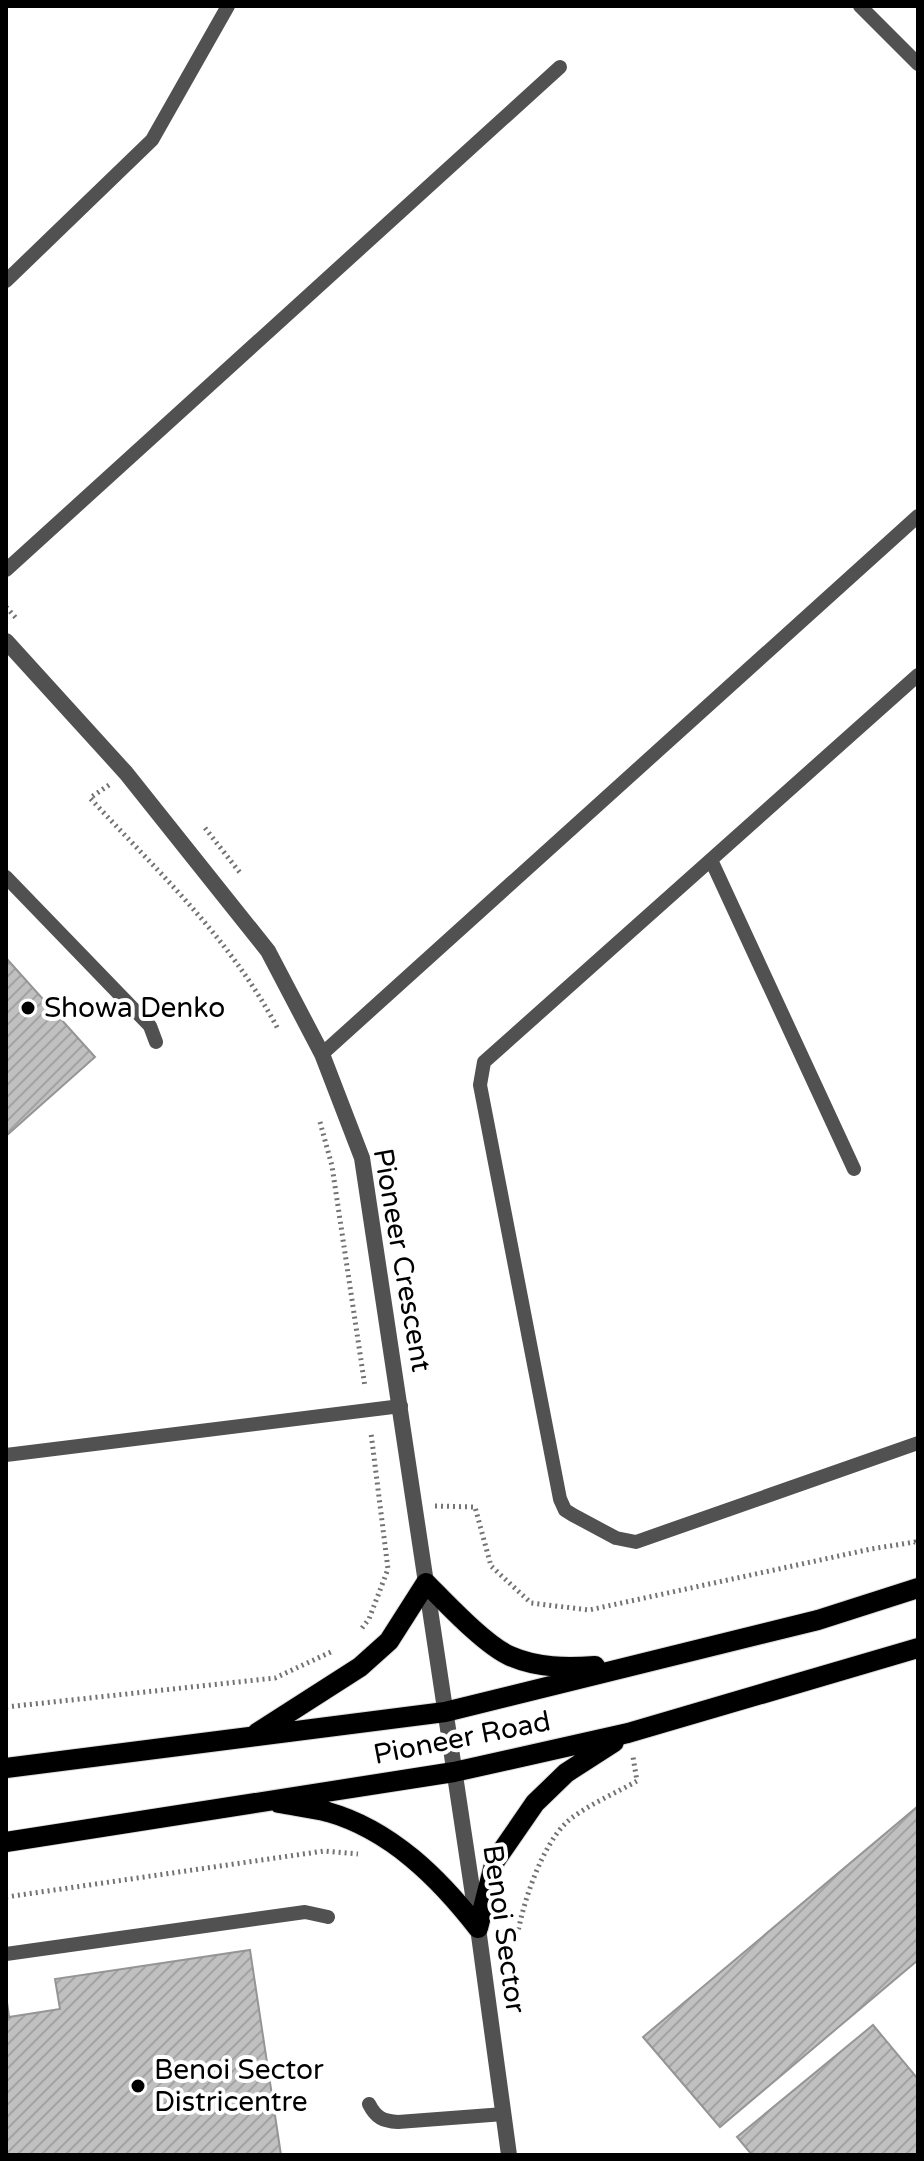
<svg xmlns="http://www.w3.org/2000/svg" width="924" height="2161" viewBox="0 0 924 2161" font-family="'Varela Round',sans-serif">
  <defs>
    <pattern id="building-hatch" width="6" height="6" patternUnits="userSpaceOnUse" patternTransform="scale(2)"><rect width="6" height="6" fill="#c0c0c0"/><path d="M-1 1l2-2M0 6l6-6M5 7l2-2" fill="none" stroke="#a3a3a3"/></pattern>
  </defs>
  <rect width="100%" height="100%" fill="#fff"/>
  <!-- building -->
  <path fill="url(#building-hatch)" stroke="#959595" stroke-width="2" d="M6,958L95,1057L6,1136Z
    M917,1807L918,1960L720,2127L643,2037Z
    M250,1950L281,2155H6V1995L9,2017L60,2009L55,1979Z
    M873,2025L918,2079V2155H752L737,2137Z"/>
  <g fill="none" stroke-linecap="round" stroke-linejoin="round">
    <!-- primary casing -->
    <g stroke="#dbdbdb" stroke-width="22">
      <path id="primary" d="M257,1733L360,1667L389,1641L426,1583C446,1603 485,1645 510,1656C537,1668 567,1668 595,1666
        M6,1768L445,1712L818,1620L918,1588
        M279,1803C295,1806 312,1808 328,1812C391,1830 439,1878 478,1928
        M6,1842L454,1772L628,1733L918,1648
        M478,1928L495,1861L535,1803L566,1773L614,1742"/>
    </g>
    <!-- path -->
    <path stroke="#737373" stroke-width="5" stroke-dasharray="2 4" stroke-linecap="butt" d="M6,607L16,618
      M109,785L90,798C159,873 230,938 278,1029
      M205,828L241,874
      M320,1122L332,1166L365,1387
      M435,1506L475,1507L491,1566L531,1603L589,1610L871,1549L915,1542L918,1546
      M362,1628L369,1619L388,1569L371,1433
      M6,1707L275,1678L333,1651
      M6,1897L324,1851L358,1854
      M503,1930L518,1932C524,1900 542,1846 566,1823C581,1808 618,1792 637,1781L633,1757"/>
    <!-- service -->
    <path stroke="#515151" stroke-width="14" d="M860,6L918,64
      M6,281L152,140L228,6
      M6,570L560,67
      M918,675L484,1062L480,1085L560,1499L565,1510L573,1515L616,1538L636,1542L918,1443
      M711,860L854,1169
      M6,877L150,1026L156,1042
      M322,1054L918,516
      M6,1455L401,1406
      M6,1954L305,1912L328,1917
      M369,2104C376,2118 383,2121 398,2122L504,2114"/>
    <!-- minor -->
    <path stroke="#515151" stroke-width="16" d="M6,641L126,773L268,951L322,1054L362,1158L478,1928L509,2155"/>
    <!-- primary -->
    <use href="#primary" stroke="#000" stroke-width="20"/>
  </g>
  <!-- markers -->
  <g fill="#000" stroke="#fff" stroke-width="3">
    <circle cx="28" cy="1008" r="8"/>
    <circle cx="138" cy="2086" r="8"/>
  </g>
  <g text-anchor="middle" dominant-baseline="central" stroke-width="8" stroke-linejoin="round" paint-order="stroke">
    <!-- poi labels -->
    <g font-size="28" fill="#000" stroke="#fff" text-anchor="start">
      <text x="44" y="1008">Showa Denko</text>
      <text x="154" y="2070">Benoi Sector<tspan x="154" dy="32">Districentre</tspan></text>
    </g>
    <!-- street labels -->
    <g font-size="28" fill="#000" stroke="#fff">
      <text transform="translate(402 1260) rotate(80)">Pioneer Crescent</text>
      <text transform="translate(462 1738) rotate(-11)">Pioneer Road</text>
      <text transform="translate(504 1929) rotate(82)">Benoi Sector</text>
    </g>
  </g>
  <!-- border -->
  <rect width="924" height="2161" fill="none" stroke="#000000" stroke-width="16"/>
</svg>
